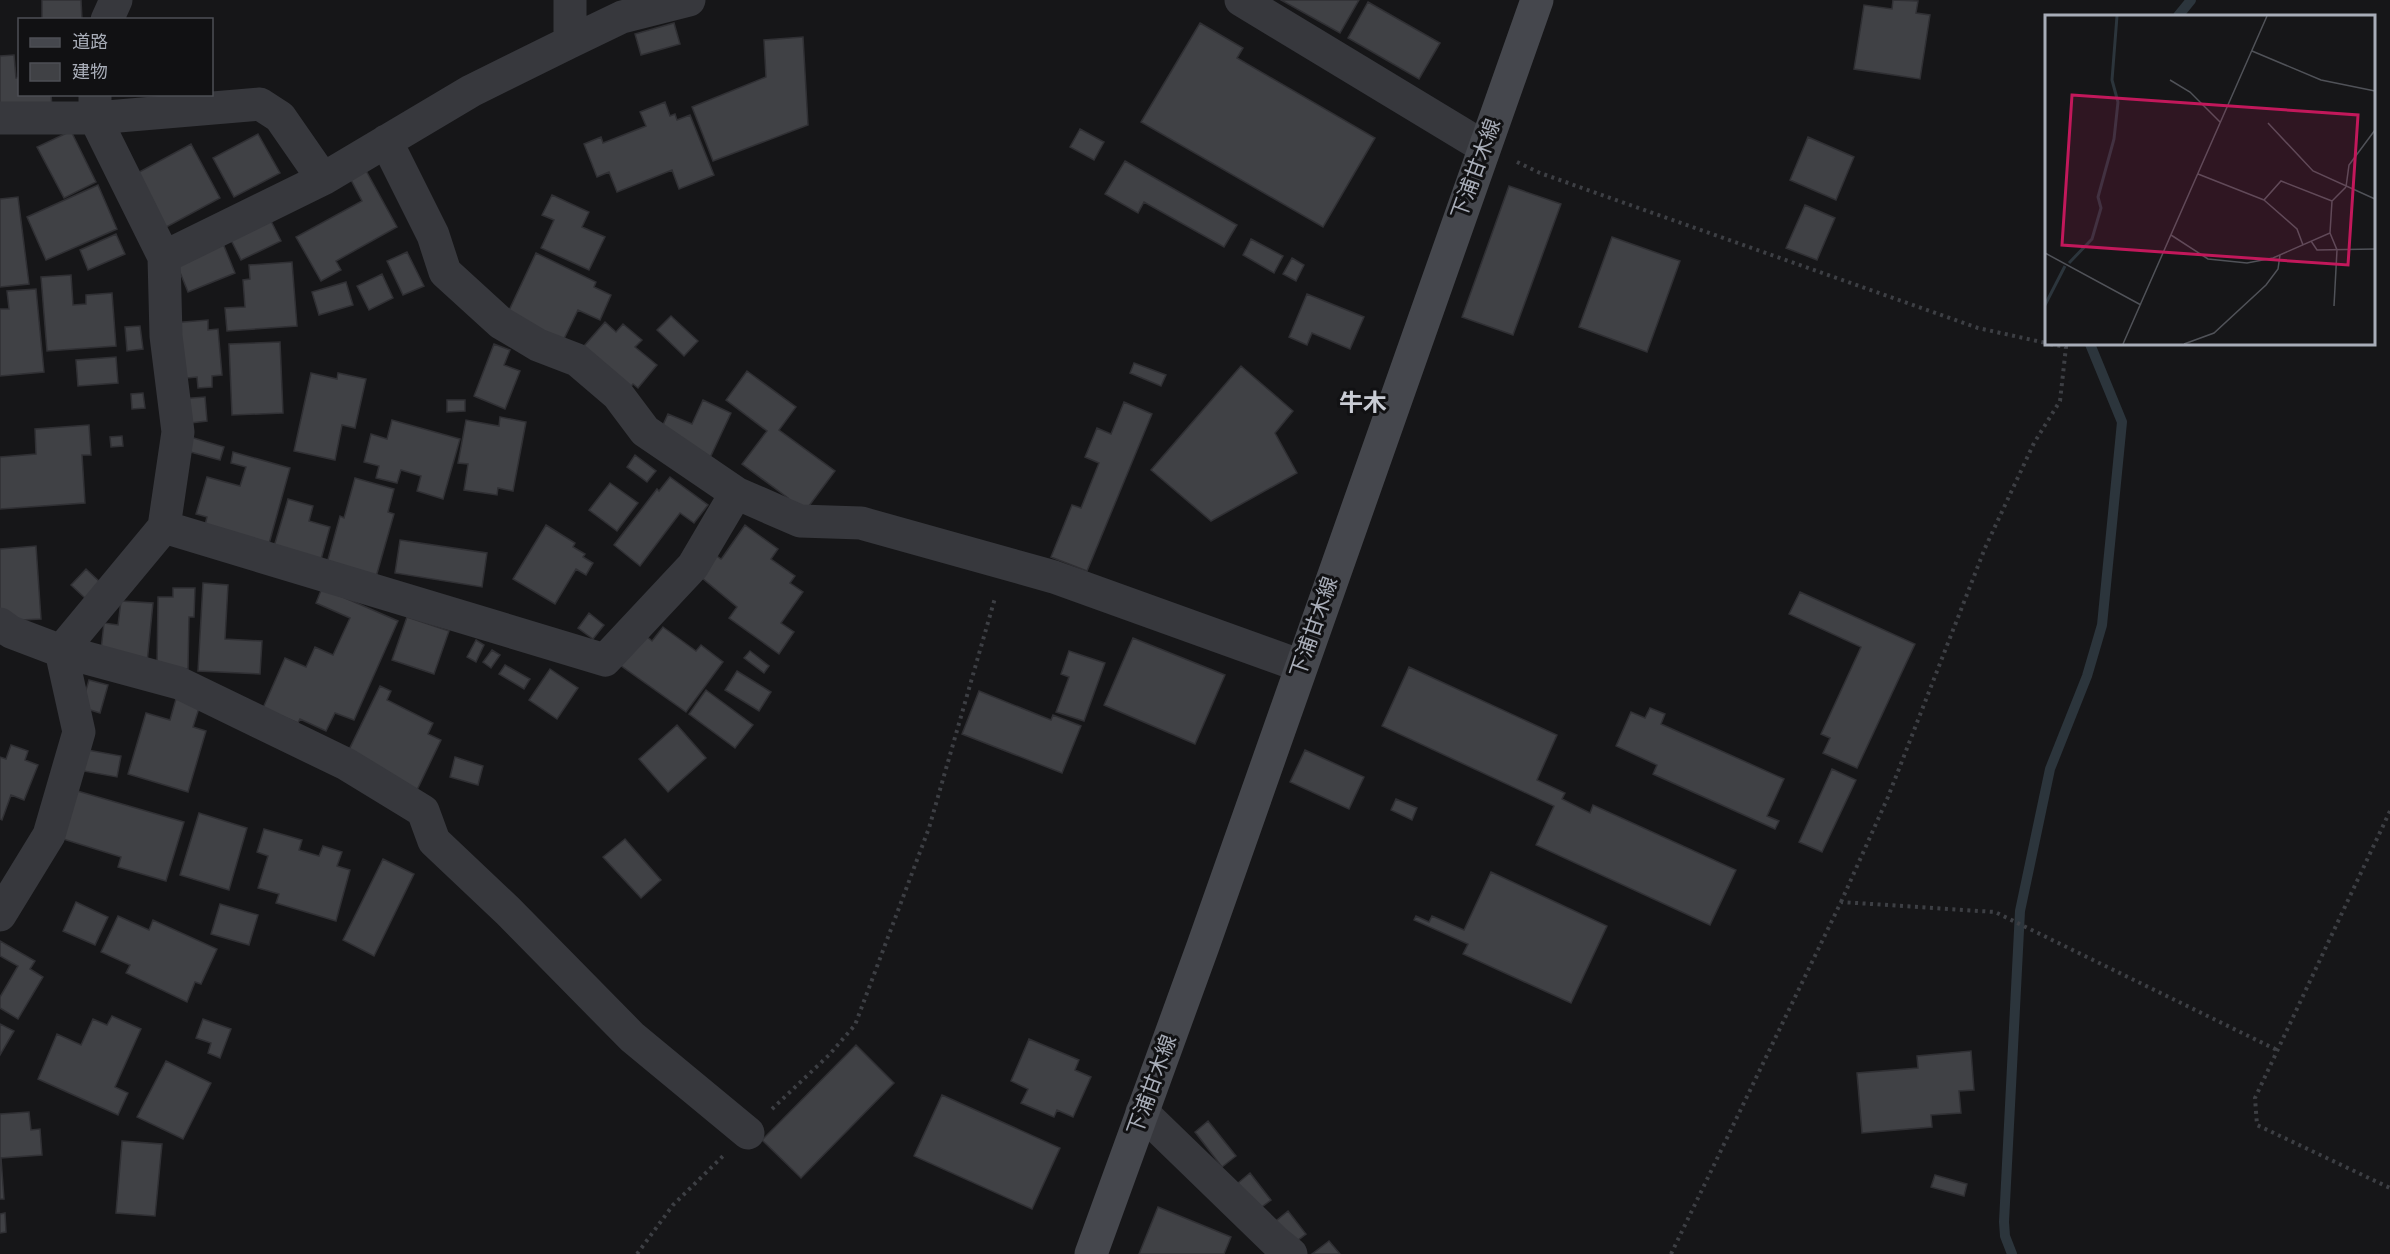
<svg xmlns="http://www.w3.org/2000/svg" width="2390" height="1254" viewBox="0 0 2390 1254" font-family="Jost,'Noto Sans JP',sans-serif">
  <rect width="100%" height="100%" fill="#161618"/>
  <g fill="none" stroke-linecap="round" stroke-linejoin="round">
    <!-- stream -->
    <path stroke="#2c353c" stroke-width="10" d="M2178,16L2191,0
      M2012,1254L2005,1236L2004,1222L2020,911L2050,769L2087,676L2102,625L2122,422L2090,344"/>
  </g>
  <!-- building -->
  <path fill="#404145" stroke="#303034" stroke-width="1.5" d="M42,0H81L82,20H42Z
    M1281,0H1359L1340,33Z
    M1893,0L1918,1L1916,13L1930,15L1920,79L1854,69L1864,5L1892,9Z
    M1368,2L1440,43L1419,79L1348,38Z
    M674,23L680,44L641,55L635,34Z
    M1200,23L1243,48L1237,58L1375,138L1323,227L1141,122Z
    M803,37L808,125L713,161L692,107L766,77L764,40Z
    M14,55L16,78H20V94H51L52,107L0,104V56Z
    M665,102L670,116L675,114L677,120L690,115L714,175L679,189L672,170L617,192L609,172L597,177L584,144L601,137L603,143L646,126L640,112Z
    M1080,129L1104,142L1094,160L1070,147Z
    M71,131L96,182L64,198L37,147Z
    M258,134L280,173L234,197L213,158Z
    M1808,137L1854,157L1836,200L1790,180Z
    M191,144L220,198L159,231L130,177Z
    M1125,161L1237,225L1224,247L1144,202L1138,213L1105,194Z
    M364,167L397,227L336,261L341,270L321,281L296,237L362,201L349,176Z
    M98,185L117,229L46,260L27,217Z
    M1509,186L1561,204L1513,335L1462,317Z
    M552,195L589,212L582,227L605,237L589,270L541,248L554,220L542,215Z
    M18,197L29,284L0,287V199Z
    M1805,205L1835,218L1817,260L1786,248Z
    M267,213L281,241L241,260L227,232Z
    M116,234L125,254L88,270L80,250Z
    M1612,237L1680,261L1647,352L1579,327Z
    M1251,239L1283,256L1274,273L1243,255Z
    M222,241L235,273L188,292L175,260Z
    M407,252L424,286L403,295L387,261Z
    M536,253L596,282L594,287L611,295L600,320L578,310L559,349L503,323Z
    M1292,258L1304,265L1296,281L1283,274Z
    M292,262L297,326L227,331L225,308L245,307L243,280L250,279L249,265Z
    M382,274L393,298L369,310L357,286Z
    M71,275L73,305L86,304V295L112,293L116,346L47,351L41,277Z
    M346,282L353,305L319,315L312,292Z
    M36,289L44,372L0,376V309H9L7,291Z
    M1307,294L1364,317L1350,349L1312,333L1307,345L1289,337Z
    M671,316L698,341L684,356L657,330Z
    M208,320V330L218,329L222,375L212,376V387L198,388L197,377L176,379L171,323Z
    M605,322L616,332L623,324L642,340L635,347L657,365L638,388L633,384L625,393L577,354Z
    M140,326L143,349L127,351L125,327Z
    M280,342L283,413L232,415L229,344Z
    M494,344L510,350L504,365L520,371L505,409L474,396Z
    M116,357L118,383L78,386L76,360Z
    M1134,363L1166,375L1161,386L1130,373Z
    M1241,366L1293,411L1275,433L1297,473L1211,521L1151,470Z
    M747,371L796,407L779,430L835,471L800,518L788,498L742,464L767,431L726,400Z
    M311,373L337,379L338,373L366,379L355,428L342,425L335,460L294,451Z
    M143,393L145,408L132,409L131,394Z
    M205,397L207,421L182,424L179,399Z
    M447,400H465V411L447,412Z
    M703,400L731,413L708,462L657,438L668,414L692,424Z
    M1124,402L1152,414L1087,571L1051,557L1072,505L1081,508L1099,463L1085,457L1097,428L1111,434Z
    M500,417L526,422L513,491L498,488L497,495L464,490L468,464L458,463L466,420L499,426Z
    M392,420L460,439L443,499L417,491L421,476L401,470L397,483L376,478L379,466L364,462L371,434L387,439Z
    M89,425L91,455H82L85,503L0,509V457L36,454L35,429Z
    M122,436L123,446L111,447L110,437Z
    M187,436L224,447L220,460L183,450Z
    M233,452L290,468L267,551L203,533L207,517L196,514L207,477L240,486L246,467L231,463Z
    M635,455L656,471L647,482L627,467Z
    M670,477L708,505L694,523L680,513L640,566L614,545L657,489L659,491Z
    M355,478L394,489L388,512L394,514L376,577L327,563L340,516L344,518Z
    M610,483L638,503L617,531L589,510Z
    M288,499L313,506L309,521L330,527L320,563L273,550Z
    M546,525L575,543L573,547L585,554L583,557L593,563L586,575L576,569L555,604L513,579Z
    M745,525L778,549L771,559L795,576L790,583L803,592L781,623L794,632L779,654L729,618L737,607L696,573L711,552L721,559L722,558Z
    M400,540L487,553L482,587L395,573Z
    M36,546L41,619L0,621V549Z
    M86,569L101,583L86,599L71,585Z
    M203,583L228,585L225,639L262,641L260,674L198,671Z
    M173,588H195L194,617H189L188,669L157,668L158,597H173Z
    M322,588L398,621L354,720L335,713L326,731L300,719L298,723L263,708L285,658L306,667L315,647L333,655L350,618L316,603Z
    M1800,592L1915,644L1857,768L1823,753L1830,738L1821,734L1861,647L1789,614Z
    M121,601L153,603L147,663L100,659L104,623L118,625Z
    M589,613L604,625L593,639L578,628Z
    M407,617L449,631L434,674L392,660Z
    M663,627L696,651L701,645L723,662L686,712L620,665L643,633L652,641Z
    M1133,638L1225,675L1195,744L1104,705Z
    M476,640L484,645L476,662L467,657Z
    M492,650L500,655L491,668L483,662Z
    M750,651L769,666L764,673L744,658Z
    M1069,651L1105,663L1084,721L1056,712L1069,677L1061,674Z
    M505,665L530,679L524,689L499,674Z
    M1409,667L1557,735L1537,780L1565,793L1562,799L1590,813L1593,805L1736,870L1710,925L1536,845L1554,806L1382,726Z
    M550,669L578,688L557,719L529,700Z
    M737,671L771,692L759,711L725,690Z
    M89,680L108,685L100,713L81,707Z
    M380,686L391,691L387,700L433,723L428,734L441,740L416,792L344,760Z
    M706,690L753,725L735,748L689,714Z
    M979,691L1051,720L1053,715L1081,726L1062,773L962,734Z
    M176,699L200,705L193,727L206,731L188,792L128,774L146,713L170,720Z
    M1650,708L1665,714L1661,724L1784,779L1767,816L1779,821L1775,829L1653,774L1657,765L1616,746L1631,712L1645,718Z
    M677,725L706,758L668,792L639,759Z
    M11,745L28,751L25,760L38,765L24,800L11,795L2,820L0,819V757L6,759Z
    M82,749L121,756L117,777L78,770Z
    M1305,750L1364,777L1349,809L1290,782Z
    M455,757L483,766L478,785L450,777Z
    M1832,769L1856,780L1822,852L1799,842Z
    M74,790L184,822L166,881L118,867L121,857L60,838Z
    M1396,799L1417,808L1412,820L1391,810Z
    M199,813L247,828L229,890L180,875Z
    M264,829L302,840L299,850L319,856L323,846L342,852L337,866L350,870L336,921L276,903L279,894L258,888L268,856L257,852Z
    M625,839L661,880L641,898L603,857Z
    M383,859L414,874L374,956L343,940Z
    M1491,872L1607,926L1571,1003L1463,954L1468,944L1414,920L1416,916L1429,922L1432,916L1464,930Z
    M76,902L108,917L95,945L63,931Z
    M220,904L258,915L249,945L211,934Z
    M118,916L149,930L153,920L217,949L201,984L195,982L187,1002L126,973L130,965L101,952Z
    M0,941L35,961L30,969L43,977L18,1019L0,1008V997L18,966L0,956Z
    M112,1016L141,1029L115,1087L128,1093L118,1115L38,1079L57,1034L81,1045L93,1019L107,1025Z
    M203,1019L231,1029L220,1058L208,1053L211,1043L196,1038Z
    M0,1024L14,1031L0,1055Z
    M1029,1039L1079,1060L1075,1070L1091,1077L1073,1117L1057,1110L1054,1117L1021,1103L1028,1089L1011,1081Z
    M856,1045L894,1083L801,1178L762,1140Z
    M1971,1051L1974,1090L1959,1091L1961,1113L1931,1115L1932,1127L1862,1133L1857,1073L1918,1068L1917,1056Z
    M166,1061L211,1083L183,1139L137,1117Z
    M942,1095L1060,1148L1032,1209L914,1156Z
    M29,1112L31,1130L40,1129L42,1155L1,1158L4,1199H0V1114Z
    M1208,1121L1236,1156L1222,1167L1195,1132Z
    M122,1141L162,1144L155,1216L116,1213Z
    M1250,1173L1271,1200L1259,1209L1238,1183Z
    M1935,1175L1967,1184L1964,1196L1931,1187Z
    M1158,1207L1231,1237L1224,1254H1139Z
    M1288,1211L1306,1234L1289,1247L1271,1225Z
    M5,1213L6,1232L0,1233V1214Z
    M1329,1241L1340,1254H1312Z"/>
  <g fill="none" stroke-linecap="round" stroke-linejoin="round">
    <!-- path -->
    <path stroke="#3d3f44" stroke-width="4" stroke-dasharray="3 4.5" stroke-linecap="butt" d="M1517,162L1540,173L1978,328L2046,343
      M2390,811L2255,1098L2257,1125L2390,1188
      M1841,902L1888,797L1985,548L2034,443L2060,401L2066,347L2048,344
      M772,1109L829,1055L855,1025L929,828L995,598
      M637,1254L673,1205L723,1156
      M1671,1254L1841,902L1995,912L2277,1050"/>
    <!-- street -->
    <path stroke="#37383d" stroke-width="33" d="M570,0V42
      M1241,0L1484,147
      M107,20L116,0
      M95,94V118L164,257
      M0,118H95L260,104L280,117L323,179
      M736,493L800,521L861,523L1054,577L1301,666
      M164,527L605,660L693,566L736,493L645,431L618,395L577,360L538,345L501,323L445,272L433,235L386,141
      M0,624L11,632L61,651L179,683L346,764L423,811L434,841L508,911L632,1037L748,1133
      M61,651L164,527L178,432L166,336L164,257L323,179L471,91L570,42L622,17L689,0
      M0,915L49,835L79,732L61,651
      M1142,1112L1275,1241L1291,1254"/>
    <!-- secondary -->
    <path stroke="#45474d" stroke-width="33" d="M1091,1254L1203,946L1537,0"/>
  </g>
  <g text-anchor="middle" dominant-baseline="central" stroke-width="6" stroke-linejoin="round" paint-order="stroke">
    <!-- street labels -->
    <g font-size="21" fill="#a8adb8" stroke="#111113">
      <text transform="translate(1476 169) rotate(-70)">下浦甘木線</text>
      <text transform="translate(1314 627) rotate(-71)">下浦甘木線</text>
      <text transform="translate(1152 1085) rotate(-70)">下浦甘木線</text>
    </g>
    <!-- quarter labels -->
    <g font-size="24" font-weight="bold" fill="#c9ccd4" stroke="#111113">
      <text x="1363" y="402">牛木</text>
    </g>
  </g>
  <!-- overview -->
  <g transform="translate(2045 15)">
    <rect width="330" height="330" fill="#161618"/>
    <path fill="none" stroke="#2c353c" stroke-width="3" d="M24,248L47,224L56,193L53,182L69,124L73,87L67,65L72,1M0,290L20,251"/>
    <path fill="none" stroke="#505258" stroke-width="1.5" d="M207,36L276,65L330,76M125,65L145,77L175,107M223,108L268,156L330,184M153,159L219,185M301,172L304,150L330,115M285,218L292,235L289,291M126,220L163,244L202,248L228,243L285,218L287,186L301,172M266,226L272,235L330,234M258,230L252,214L219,185L236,166L287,186M0,238L96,290M78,329L222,1M139,329L169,318L221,270L233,254L235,240"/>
    <path fill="#c2185b" fill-opacity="0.15" stroke="#c2185b" stroke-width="3" d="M27,80L313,100L303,250L17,230Z"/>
    <rect width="330" height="330" fill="none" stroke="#a8adb8" stroke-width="3"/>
  </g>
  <!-- legend -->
  <rect x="18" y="18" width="195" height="78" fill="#111113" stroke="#4d4f55" stroke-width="1.5"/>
  <rect x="30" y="38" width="30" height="9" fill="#45474d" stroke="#4d4f55" stroke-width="1.5"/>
  <text x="72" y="48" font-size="18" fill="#a8adb8">道路</text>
  <rect x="30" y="63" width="30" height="18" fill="#404145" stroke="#4d4f55" stroke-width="1.5"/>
  <text x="72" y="78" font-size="18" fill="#a8adb8">建物</text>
</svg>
